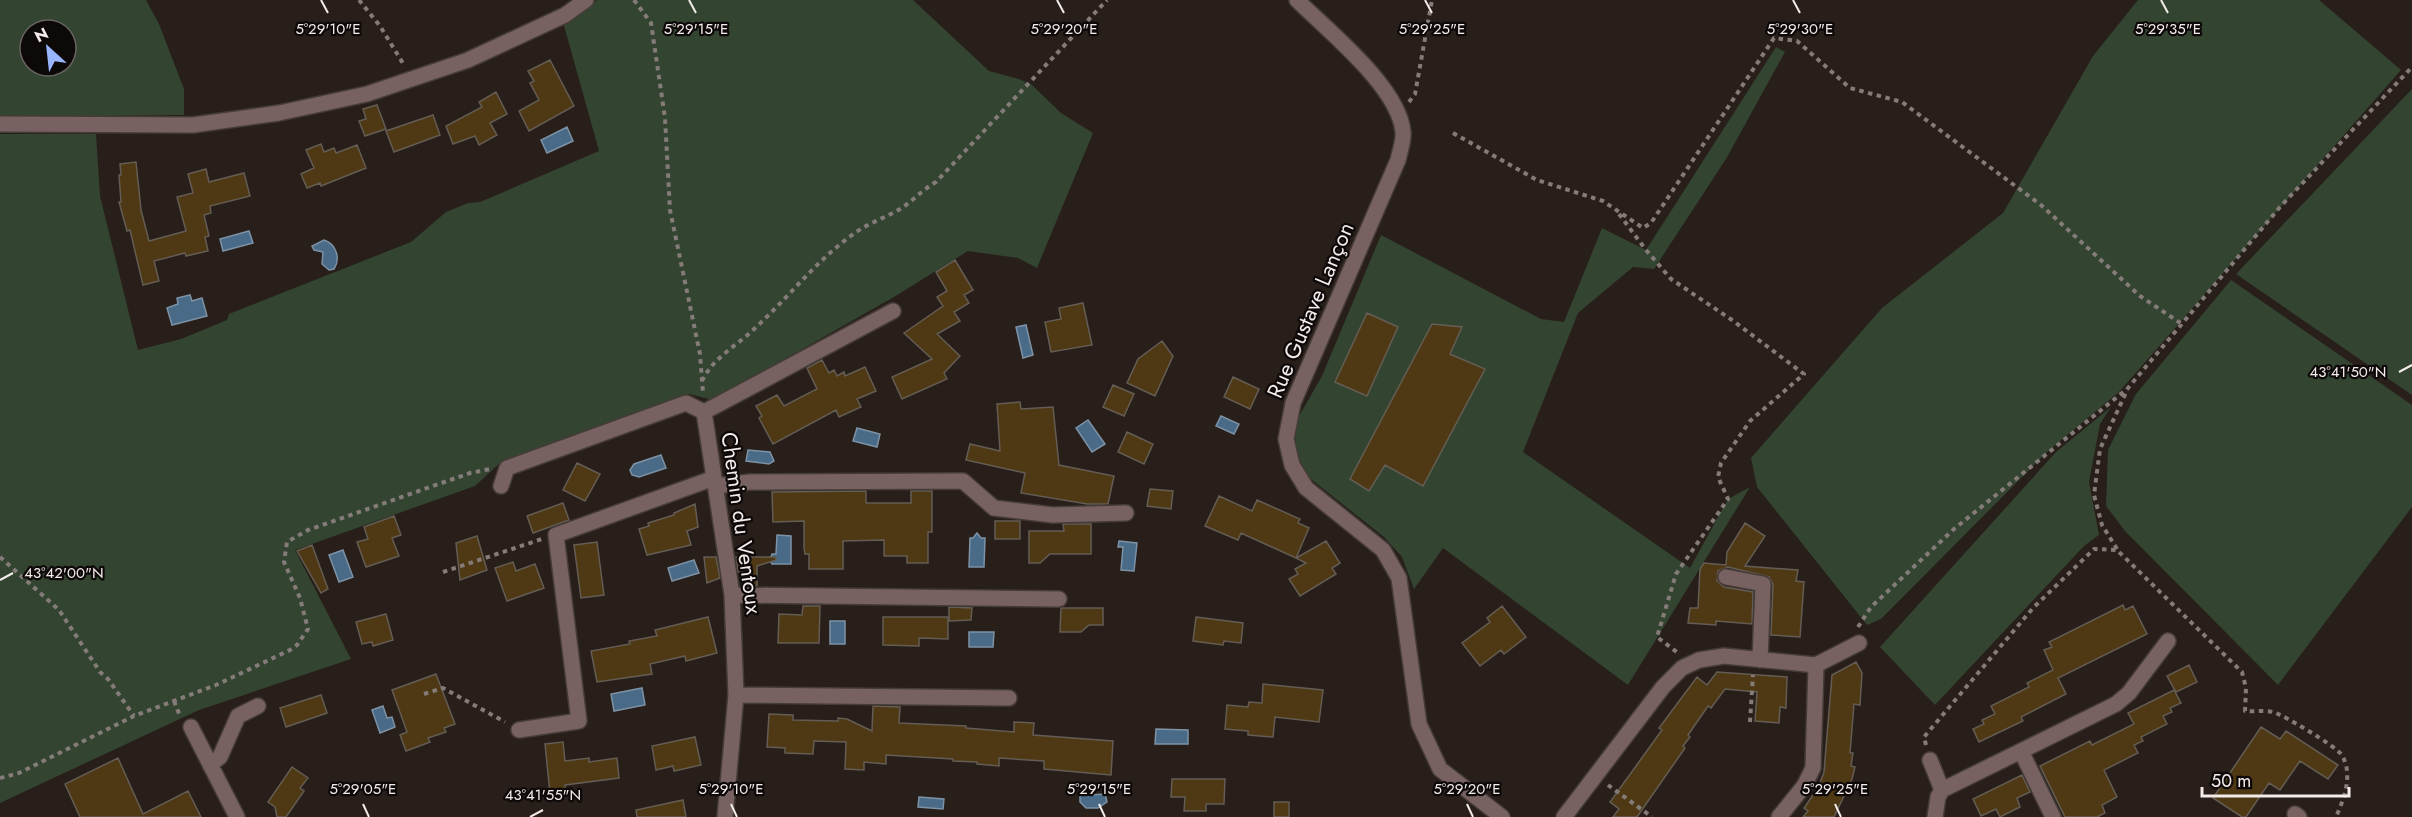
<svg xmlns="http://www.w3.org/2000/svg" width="2412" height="817" viewBox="0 0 2412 817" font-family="Jost,sans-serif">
  <rect width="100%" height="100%" fill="#281e1a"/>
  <!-- green -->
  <path fill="#334531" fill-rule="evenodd" d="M0,0H146L159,24L184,89V115L0,117ZM30,30H66V66H30Z
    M597,0H913L989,71L1019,79L1032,85L1061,113L1093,133L1037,268L1018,258L968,251L894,297L713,400L689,394L500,463L475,486L295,550L351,659L199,710L0,803V134H96L100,196L138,350L181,339L227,320L229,314L411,242L446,212L468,203L480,202L599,151L563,22Z
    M2138,0H2319L2401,70L2119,392L2048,451L1881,619L1867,625L1757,487L1751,458L1882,308L2003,213L2093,56Z
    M1776,47L1785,52L1726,159L1654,269L1633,267L1578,313L1523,452L1690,568L1728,499L1750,487L1628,685L1443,548L1414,589L1402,557L1384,537L1302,472L1287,437L1322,376L1381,235L1541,319L1564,322L1602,228L1646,250Z
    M2412,89V395L2236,274Z
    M2231,280L2412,405V507L2278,685L2125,531L2106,506L2108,450L2136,394Z
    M2111,407L2100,424L2089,482L2099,535L2084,546L1935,705L1880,647L2056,452Z"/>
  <!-- water -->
  <path fill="#4a6b88" stroke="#7d92a5" stroke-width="1.5" d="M567,127L573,141L547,153L541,140Z
    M249,231L253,243L223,251L220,239Z
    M324,240C336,244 341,258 334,269L329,270L322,264L323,252L314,250L312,246Z
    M190,295L192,301L202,298L207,316L172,325L167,308L178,304L177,298Z
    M1026,325L1033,355L1023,358L1016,327Z
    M1221,416L1239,424L1234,434L1216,426Z
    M1088,420L1105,444L1092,452L1076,428Z
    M857,428L880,434L877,447L853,441Z
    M748,450L770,452L774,461L769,464L746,461Z
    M661,455L666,468L639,477L632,475L630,470L634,464Z
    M977,533L981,538H985L984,567H969L970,538H973Z
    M777,535L791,536V564H772L770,560L772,554H776Z
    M1119,541L1137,543L1134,571L1121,570L1123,547H1118Z
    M343,550L353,577L339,582L329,555Z
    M694,560L699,573L672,581L668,568Z
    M830,621H845V644H830Z
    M969,632H994L993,647H969Z
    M642,688L645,705L614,711L611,694Z
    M383,706L387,718L392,717L395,727L380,733L372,710Z
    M1156,729L1188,730V744H1155Z
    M1086,790L1090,795L1105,794L1107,802L1098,808H1086L1080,802V794Z
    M919,797L944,799L943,809L918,807Z"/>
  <!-- building -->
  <path fill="#4f3914" stroke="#645d54" stroke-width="1.5" d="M550,60L574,106L529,131L519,111L539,100L530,83L534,81L528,71Z
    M496,92L507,114L490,123L497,135L479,145L475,136L453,144L446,126L482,107L479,102Z
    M377,105L386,129L365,136L359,121L366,119L363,109Z
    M433,115L440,135L394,152L386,131Z
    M321,144L324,152L334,148L336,153L357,145L366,168L321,186L320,183L307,188L301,174L314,168L306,150Z
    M136,162L141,210L149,241L186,231L177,197L193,193L188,174L206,169L209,182L244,173L250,196L210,206L211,213L204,215L209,236L205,237L208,251L186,256L185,253L154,261L159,281L143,285L130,230L127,231L119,202H121L119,175H121L120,164Z
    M955,260L973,290L964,295L969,303L954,312L960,321L937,334L960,356L944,373L947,379L902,399L892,377L932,359L904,333L943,306L937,297L947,291L936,272Z
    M1083,303L1092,345L1051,352L1045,322L1061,319L1059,308Z
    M1367,313L1398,327L1367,396L1335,382Z
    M1432,324L1462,327L1450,354L1485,369L1423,486L1385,465L1369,491L1350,479Z
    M1162,341L1173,356L1155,396L1127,383L1138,359Z
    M822,360L829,373L834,370L837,376L844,372L845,376L865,367L876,391L857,399L861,407L839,417L836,410L773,444L759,418L762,416L756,406L777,395L784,406L817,389L807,368Z
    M1233,377L1259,389L1250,409L1224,397Z
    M1113,385L1134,394L1124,416L1103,407Z
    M1020,402L1021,409L1053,407L1059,465L1114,476L1108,504H1087L1021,493L1025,473L966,460L970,444L1000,451L997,404Z
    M1127,432L1153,444L1144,464L1118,452Z
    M577,463L600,474L585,501L563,490Z
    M1150,489L1173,491L1171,509L1147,506Z
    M866,491V503H911V491H932V532H928V563H907V556H884V540L843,541V569H809V554H805L804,548V521L773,522L772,492Z
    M1219,496L1252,511L1257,500L1300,519L1298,523L1309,528L1296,558L1241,533L1238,540L1205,526Z
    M563,503L569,520L533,533L527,516Z
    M695,504L698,527L687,531L691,545L647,555L639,529L649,526L648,523L674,515V513Z
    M394,516L401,535L392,538L399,556L366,567L357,542L368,539L364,527Z
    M995,521H1020V539H995Z
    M1745,523L1765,536L1745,566L1798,570L1796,581L1804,582L1800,637L1771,635L1773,584L1769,577L1728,567L1718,571L1717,581L1724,587L1753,592L1752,624L1716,621V625L1688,623L1690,608H1698L1700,569L1704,563L1726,565L1727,552Z
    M1063,524H1091V554H1050L1040,563H1029V531H1064Z
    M477,536L487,570L460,580L456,543Z
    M1326,541L1340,563L1332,568L1336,574L1300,596L1289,579L1298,574L1295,569L1306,563L1296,558Z
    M597,542L604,595L581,598L574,545Z
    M312,545L328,589L321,593L297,551Z
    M704,557H716L720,578L707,583Z
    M736,557H776V560L757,566V586L746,585L743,571L738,572Z
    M513,562L516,571L535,564L544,588L507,601L495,568Z
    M2123,605L2125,610L2133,606L2147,634L2058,678L2066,694L2021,717L2023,721L1979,742L1973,729L1984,724L1982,720L1995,714L1991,706L2029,687L2027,683L2053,670L2044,650L2052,647L2049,642Z
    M803,606H820L819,643H778L779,614L802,615Z
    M1502,606L1526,637L1504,654L1501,650L1480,666L1462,643L1490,622L1487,618Z
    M949,607L972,608L971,620L949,621Z
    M1061,608H1103V625H1089L1081,632H1060Z
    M386,614L393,640L373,646L372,642L362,644L356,622Z
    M708,617L717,653L686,661L685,656L650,664L652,674L597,682L591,651L630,644L629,641L657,636L655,630Z
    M883,617H948V639L919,638V646L883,645Z
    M1196,617L1243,623L1241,643L1224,641L1223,645L1193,641Z
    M1856,662L1862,673L1860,705L1854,704L1850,753H1853L1851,766L1855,767L1852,779L1834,817H1803L1808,811L1804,808L1818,788L1824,772L1832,675Z
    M2189,665L2197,682L2176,692L2167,676Z
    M1717,672L1787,677L1786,708L1780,707L1779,723L1755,721L1757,692L1725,689L1711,708L1708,706L1688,735L1690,737L1683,746L1685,748L1637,817H1613L1619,809L1610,802L1662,730L1659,728L1697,677L1707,685Z
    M436,674L455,724L444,728L446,732L428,738L430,742L406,751L400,735L407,732L392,690Z
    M1263,684L1323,690L1319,722L1275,717L1273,737L1248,735V731L1225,729L1227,705L1248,707L1249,702L1262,703Z
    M2174,690L2181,703L2170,708L2172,712L2163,716L2167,724L2141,737L2143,741L2134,745L2138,753L2104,770L2117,797L2102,805L2105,813L2097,817H2065L2040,766L2090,741L2092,745L2134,724L2128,713Z
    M321,695L327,713L286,727L280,708Z
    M873,706L900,707L899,723L966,726V728L1014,732V722L1034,723L1033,735L1113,741L1111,775L1044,769V761L999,758V766L977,764V762L953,761V759L886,755V764L864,762V770L845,769L846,742L814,741L813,754L785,753V748L767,747L769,714L793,715V720L838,721V718L847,719L872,731Z
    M2261,727L2280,739L2286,731L2338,765L2328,779L2300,761L2280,790L2269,783L2246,817H2242L2213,798Z
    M695,737L701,765L674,771L673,766L656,770L652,746Z
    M563,742L565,761L589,758V762L617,758L619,778L565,785L566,792L550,794L545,744Z
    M118,758L143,814L188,791L201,817H80L65,784Z
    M292,767L308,778L300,788L304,791L286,817H277L275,807L268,802Z
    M2022,775L2030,792L2017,798L2020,807L2000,817L1996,809L1981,816L1973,799Z
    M1172,779H1225L1224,804H1206V811H1184L1185,797H1171Z
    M683,800L686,817H637L636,810Z
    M1274,802H1289V817H1274Z"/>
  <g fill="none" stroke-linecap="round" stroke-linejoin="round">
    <!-- minor casing -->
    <g stroke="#453b37" stroke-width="18">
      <path id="minor" d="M1297,0C1328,31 1399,87 1403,132C1404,140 1400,151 1398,160L1293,403L1286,439L1292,465L1306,488L1383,550L1399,578L1419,724L1440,769L1502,817
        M0,124L193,125L279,113L367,94L468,60L565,15L586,0
        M704,412L732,595L736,695L725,817
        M704,412L893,311
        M501,486L507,468L686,403L704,412
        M715,486L750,482L963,481L994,508L1053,515L1126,513
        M1726,577L1763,584L1760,660
        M732,595L1059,599
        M736,695L1009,698
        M191,727L237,817
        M519,730L579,721L556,535L714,478
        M2021,751L2053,817
        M1930,760L1942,790
        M210,765L220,757L238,716L258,706
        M2295,814L2299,817
        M1564,817L1663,687L1682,668L1699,660L1724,656L1816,665L1859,643
        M1779,817L1804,786L1813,768L1816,665
        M1935,817L1938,797L1942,790L2116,704L2129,693L2168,641"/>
    </g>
    <!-- path -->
    <path stroke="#857c79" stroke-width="4" stroke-dasharray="4.5 4.5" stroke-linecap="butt" d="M359,0L380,26L404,65
      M634,0L651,23L665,118L670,210L700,354L703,393
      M1409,102L1415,94L1432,0
      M1453,133L1537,180L1603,201L1643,228L1651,223L1774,38L1797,41L1850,88L1902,102L2041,205L2140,296L2182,324
      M1619,214L1646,250L1671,279L1732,320L1804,374L1750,421L1721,463L1718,477L1728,499L1676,574L1657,637L1678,653
      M702,381C712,359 736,346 753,330C787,299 815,262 852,235C866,224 885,218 900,209C913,201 922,190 936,182L1107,0
      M2117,549L2102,525L2094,495L2100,449L2128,388L2280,207L2412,67
      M0,557L59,610L100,672L108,679L134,716
      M443,572L542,539
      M1858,627L1871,607L1954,529L2127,389
      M424,694L443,688L505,722
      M174,701L180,716
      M1750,722L1753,675
      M1926,745L1924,737L2033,608L2094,549L2117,550L2242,672L2246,688L2245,711C2253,712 2264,710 2273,712C2284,715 2335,746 2341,754C2354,773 2344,799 2336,817
      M0,778L19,773L134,716L216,685L290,650L297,645L308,629L300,598L284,562L287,542L308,530L470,473L490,469
      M1608,785L1652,817"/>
    <!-- minor -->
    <use href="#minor" stroke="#776261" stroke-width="15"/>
  </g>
  <!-- ticks -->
  <path fill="none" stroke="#f4ecea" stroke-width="2" d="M321,0L328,13M689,0L696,13M1057,0L1064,13M1425,0L1432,13M1793,0L1800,13M2161,0L2168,13M2399,372L2412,365M0,580L13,573M363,804L369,817M731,804L737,817M1099,804L1105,817M1467,804L1473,817M1835,804L1841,817M530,817L543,810"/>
  <g text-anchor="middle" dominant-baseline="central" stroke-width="4.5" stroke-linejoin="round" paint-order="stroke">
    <!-- street labels -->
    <g font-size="22" fill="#f4ecea" stroke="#0d0908">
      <text transform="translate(1310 310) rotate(-67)">Rue Gustave Lançon</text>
      <text transform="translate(742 523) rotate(82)">Chemin du Ventoux</text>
    </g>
  </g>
  <g font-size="15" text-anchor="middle" fill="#f4ecea" stroke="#0d0908" stroke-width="4.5" stroke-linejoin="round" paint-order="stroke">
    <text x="2168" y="34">5°29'35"E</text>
    <text x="328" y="34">5°29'10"E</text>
    <text x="696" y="34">5°29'15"E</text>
    <text x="1064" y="34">5°29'20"E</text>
    <text x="1432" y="34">5°29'25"E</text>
    <text x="1800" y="34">5°29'30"E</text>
    <text x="2348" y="377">43°41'50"N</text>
    <text x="64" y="578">43°42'00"N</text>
    <text x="363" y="794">5°29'05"E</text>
    <text x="731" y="794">5°29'10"E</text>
    <text x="1099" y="794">5°29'15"E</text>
    <text x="1467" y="794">5°29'20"E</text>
    <text x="1835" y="794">5°29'25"E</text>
    <text x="543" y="800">43°41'55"N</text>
  </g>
  <!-- north arrow -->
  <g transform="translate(48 48) rotate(333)"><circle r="28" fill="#0d0908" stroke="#696462" stroke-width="1.5"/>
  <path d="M0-4.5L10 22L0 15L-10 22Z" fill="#99b5fd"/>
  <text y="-9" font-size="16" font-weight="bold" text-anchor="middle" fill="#f4ecea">N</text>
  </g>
  <!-- scale -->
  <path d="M2202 787v9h147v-9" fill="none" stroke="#f4ecea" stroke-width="3"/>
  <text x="2211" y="787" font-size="18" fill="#f4ecea" stroke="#0d0908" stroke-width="4.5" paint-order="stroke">50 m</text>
</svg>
